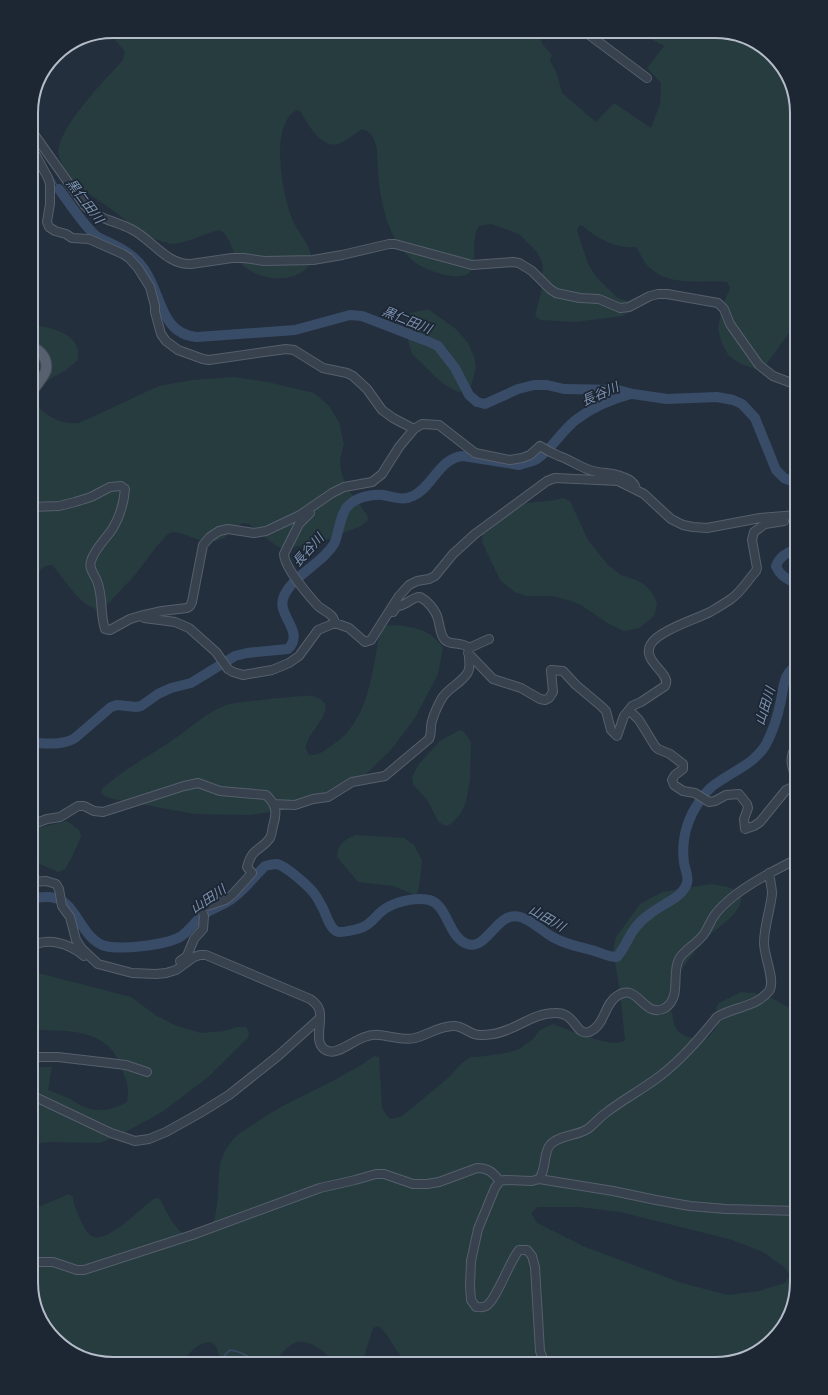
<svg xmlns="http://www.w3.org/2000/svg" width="828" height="1395" viewBox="0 0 828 1395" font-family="'IBM Plex Sans','Noto Sans JP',sans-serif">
  <rect width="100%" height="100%" fill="#242f3e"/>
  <!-- green -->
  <path fill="#263c3f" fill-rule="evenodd" d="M113,31H535L538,33L543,45L552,55L550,60L557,74L562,93L596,122L614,103L651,128L660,104L661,83L647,68L664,46L651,39L607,37L597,31H720L761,45L789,77L797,113V329L789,333L765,366L756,369L741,364L729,356L722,344L718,329L722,307L730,288L727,282C701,280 667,287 648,266C643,261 640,253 636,247C621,248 605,243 593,234C588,231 585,227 580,225L577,230L588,264L597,278L618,298L631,302L634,307L633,311L622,316L575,322L541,320L535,316L541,292L543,265L537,252L519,234L491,224L479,226C477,230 475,234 475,238C473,248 477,262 471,271C467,278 452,277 445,275C434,272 418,267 410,258C387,236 381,204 378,174C377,163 379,148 373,138C371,132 367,131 362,129C355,133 348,140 340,143C323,151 308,125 301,112L297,110C268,124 283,200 294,223C299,234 309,243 311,255C314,265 303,273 294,276C274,283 247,275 236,257C231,249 230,236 221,231C219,230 217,230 215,231C201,235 188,243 172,244C170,244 166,242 164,242C159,240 154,239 149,237C139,233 125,219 115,212C96,198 65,181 59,156C53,132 107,78 123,60L125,52L109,32Z
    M428,309L457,330L468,343L474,356L476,367L474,375L471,386L465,391L458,392L443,384L412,354L407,337L406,321L410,313Z
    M31,325C51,327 82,333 78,360C74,363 70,367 66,370C54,377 29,387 38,405C40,408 41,410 44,412C55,421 65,424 79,423L159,386L192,380L233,377L268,382L314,393L329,406L339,422L344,444L340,460L341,470L346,486L367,515L368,520L361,526L323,541L284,549L275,545L249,524L242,523L231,531L224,538L216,541H202L180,533L173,532L168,534L157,546L135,575L104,608L97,610C94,608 89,606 86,604C73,595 63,577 52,565C27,566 38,603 35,618C35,621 33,624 31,627Z
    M563,498L570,501L588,540L608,565L621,575L636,580L645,585L653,594L657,603L655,614L651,619L639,628L624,631L609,624L581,605L571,601L553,596H526L515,592L500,580L482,542L483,531C490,525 507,509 515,506C530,500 548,503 563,498Z
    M395,625C417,628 431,629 443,648L438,674L415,718L390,751L362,778L298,808L250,815L194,814L113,799L105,796L101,793L102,789L104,787C127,767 153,754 177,737C193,726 207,712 226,705C231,703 238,703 244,702C260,700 276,698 292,697C302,696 317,693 324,703C332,715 304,736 306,749C307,751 308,753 309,755C318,756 324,751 331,746C371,721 372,668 381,626Z
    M460,730L464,732L471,742L470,780L466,802L461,813L452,823L447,826L443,825L438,821L427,800L413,784L412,777L419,764L440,741Z
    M67,821L79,830L81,837L70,861L65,869L58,872L31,860V828L42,827Z
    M355,835L404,838L414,845L422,860L420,880L418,892L415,895L393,886L358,882L337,857C338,843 343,841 355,835Z
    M711,884C720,886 743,887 741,900C738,916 719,926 709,936C699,946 674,976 671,988C670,995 670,1003 671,1010C673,1016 673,1024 677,1030C685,1038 698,1040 708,1038L716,1028L720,1018L716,1008L719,1003L741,992L764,994L797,1012V1140L791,1150L793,1154L797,1155V1282L783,1327L751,1356L715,1364H409C396,1354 391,1337 379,1326L373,1328L362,1364H336C313,1340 295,1329 275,1364H222L216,1346L211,1342C197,1342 189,1354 180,1364H108L67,1350L39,1318L31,1282V1210L69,1194L73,1197C74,1207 78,1214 82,1223C84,1228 88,1235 94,1237C109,1242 143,1206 155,1198L160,1199C166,1211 180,1242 197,1238C223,1232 216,1185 220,1165C222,1156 226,1148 232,1141C236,1135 244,1130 251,1126C289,1098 336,1084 374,1056L379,1057L382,1107L387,1116L391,1119L402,1116L447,1079L462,1063L470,1057H477L506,1053L519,1049L532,1040L540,1030L553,1024C568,1029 613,1050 625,1040L620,992L613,950L616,937L640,904L662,892ZM538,1207H579L620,1212L729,1239L763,1252L784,1267L790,1275L785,1283L759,1291L728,1295L682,1283L585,1247L537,1223L531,1213Z
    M31,971L131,997L157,1016L177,1026L201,1033L224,1031L237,1027H246L249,1032L248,1038L207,1078L162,1112L124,1133L100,1143L52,1142L31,1144V1067H52L48,1090C55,1093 62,1095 68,1098C76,1102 83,1108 91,1109C103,1112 117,1108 127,1102C129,1087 128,1084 122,1070C119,1062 115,1052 108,1046C89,1028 55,1031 31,1030Z"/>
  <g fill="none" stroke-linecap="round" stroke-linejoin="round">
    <!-- stream -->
    <path stroke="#394c67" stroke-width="1.5" d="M37,150L59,189
      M220,1364L224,1356L230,1350C242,1351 250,1358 260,1364"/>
    <!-- river -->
    <path stroke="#394c67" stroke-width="10" d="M59,189C70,204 81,222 95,235C98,238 104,240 108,242C123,249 135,256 144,269C162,294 160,334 197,337L295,330L350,315L362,316L427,341L438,346L455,368L469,395L477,402L485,404L518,389L534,385H547L564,389L618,390L633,394L667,399L717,397L733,400L742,404L755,418L776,470L784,478L797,483
      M797,584C787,579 780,576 776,566C780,556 787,552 797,550
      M31,743C46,743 62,746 75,738L111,707L117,705L136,707L141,706L158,694L171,688L191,683L235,656L247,653L288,649C306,631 275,615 284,596C293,575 322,564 334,544C339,534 340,512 349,505C357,497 372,494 383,495C393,497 403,501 413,496C433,487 439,458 463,456L519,465C525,463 532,462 537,459C553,448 562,430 577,419C593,407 612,399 631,394
      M31,901C37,897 41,897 48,897C76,897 78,934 102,945C118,951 165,945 180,937C190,931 195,921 204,914C213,908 224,905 233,898C245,889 255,876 265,866C269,865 273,864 277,864C286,866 307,885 313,892C316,896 319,900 321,905C326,912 328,926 336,931C340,933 344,932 348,931C354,930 360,929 365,926C374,921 379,911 388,907C399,901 417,897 429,900C447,904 448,935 465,943C487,954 496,910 520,917C528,918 544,932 551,936C563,944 577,946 591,950C600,952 607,957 617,957C624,949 627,940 633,931C637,925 644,918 650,914C661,904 682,899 687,883C689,877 685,869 684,863C681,840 686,821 699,802C704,794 711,786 720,781C736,770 754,763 765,746C773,732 778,715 781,700C783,691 783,681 788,674C790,670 794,668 797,666"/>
    <!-- minor casing -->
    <g stroke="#565f6c" stroke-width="10">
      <path id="minor" d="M584,31L647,78
        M31,130L85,206C98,219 115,221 131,229C152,239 166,265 191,264L232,258H244L264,261L313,260L342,255L389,244H395L472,265L513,262L519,263L532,271L550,289L556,293L580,298L599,299L620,308L629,307L650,296L658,294H667L718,303L724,309L730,324L759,365L773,376L797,385
        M39,141L33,150L48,178L50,184V204L47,222L49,227L55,231L66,234L72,238L89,239L123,254L129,258L138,268L150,287L155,306V312L161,334L166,341L178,350L203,359L209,360L286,349L294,350L323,368L347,373L353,376L367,389L382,410L393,418L414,429
        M31,507L59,506L75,502L91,497L110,487L121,486L125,489C124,502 120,516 113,528C106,539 95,548 91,561C88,570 96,575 98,584C103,599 100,615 105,629L110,630L130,619L140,616L162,611L187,608L190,606L192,602L203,545L210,537L219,531L228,529L254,533L266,531L300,515L332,493L344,487L372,482L382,474L399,447L414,429L422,424L439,425L475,453L510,460L522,458L530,455L540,446C546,450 552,453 559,456C571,460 581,468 593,471C604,474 613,472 623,477C629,479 635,483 636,489
        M310,513L299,524L284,554C284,567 309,596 318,606C325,612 333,613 335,623
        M393,612L397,606C405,607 411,597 420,597C428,601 436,611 438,619C440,626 440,635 445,640C451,646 461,641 469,648
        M144,618L175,622L189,628L216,652L228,669L233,672L243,675L272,670L289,663L299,656L318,630L335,623L349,628L365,642L371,640L399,596L409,585L417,581L429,579L435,576L453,554L475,534L547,481L555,478L618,481L644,494L671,519L683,525L693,527L707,528L760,518L797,515
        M468,653L493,679L521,688L540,699L545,700L549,698L553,692L551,670L563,671L576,685L601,706L606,711L611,730L617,736L624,716L632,706L641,702L665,686C673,674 640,661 651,644C658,631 696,619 710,612C717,608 725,603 731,599C741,592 748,580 756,571L757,568L752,540L754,532L765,524L784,521
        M629,710L639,720L655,746L658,749L670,754L683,764V769L675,775L672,780L674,785L683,791L695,793L709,802L715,801L726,795L739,794L747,804L748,808L744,819L745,829L754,826L760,822L786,790L797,785
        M797,782C793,769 787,757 797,746
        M274,804L295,805L313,799L328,797L352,782L385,776L429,739C432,733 430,727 432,721C434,714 438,705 442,698C448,688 462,683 468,672C472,664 467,656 469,648L489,639
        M31,825L47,819L60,817L78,806H84L94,811L103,812L184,786L198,783L220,791L266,795C277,805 277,813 273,826C272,830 272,834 270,838C260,852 253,846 247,867L252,873L232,895L225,900L201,908L204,916L203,929L194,939L187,956L180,961
        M31,882L46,881L56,884L59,889L62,906L70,917L76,940L82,949L98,964L132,973L156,974L166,973L176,970L194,957L200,955H206L310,999C314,1002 317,1004 319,1009C324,1021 311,1045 328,1051C340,1056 360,1032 379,1035C391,1036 403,1041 415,1038C427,1035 440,1026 453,1026C461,1025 466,1031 474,1034C480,1036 487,1035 493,1034C515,1031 532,1013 555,1013C576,1012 575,1036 589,1032C605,1026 604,1004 617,996C638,981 644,1020 665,1008C682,997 671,974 679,959C684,950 698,943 704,934C708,928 710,922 714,916C731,892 771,872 797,859
        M31,947C47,936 70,944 84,956
        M31,1057H58L126,1065L147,1072
        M31,1095L111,1133L135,1141L149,1139L166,1132L200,1113L229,1095L278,1056L320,1018
        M539,1179C547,1168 543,1153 550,1145C558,1135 579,1136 589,1128C595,1123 600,1117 607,1112C624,1099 643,1089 660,1076C682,1059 699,1039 717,1017C733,1007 757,1007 769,991C776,981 764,957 764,943C764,927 770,911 772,894C772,888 770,880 769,873
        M31,1262H53L77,1270H84L192,1235L320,1188L355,1180L376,1174H384L413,1184H427L439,1182L477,1168C489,1168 493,1173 500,1181
        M545,1364L540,1351L535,1267L532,1256L527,1250H519C509,1262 496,1301 486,1306C482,1308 480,1307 476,1307L471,1300L470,1286L471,1261L478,1229L495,1188L500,1181L505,1180L532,1181L539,1179L613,1191L656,1200L690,1206L726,1209L797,1211"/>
    </g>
    <!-- major casing -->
    <g stroke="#414a57" stroke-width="12">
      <path id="major" d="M31,392C35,387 45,375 46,370C48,359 41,350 31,347"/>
    </g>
    <!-- minor -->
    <use href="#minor" stroke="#38414e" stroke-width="8"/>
    <!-- major -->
    <use href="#major" stroke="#56606e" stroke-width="10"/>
  </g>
  <g text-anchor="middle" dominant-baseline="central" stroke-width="3.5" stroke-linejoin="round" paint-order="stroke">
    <!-- water labels -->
    <g font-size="13" font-style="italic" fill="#7c92b1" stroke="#1d2633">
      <text transform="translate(85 201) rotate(53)">黒仁田川</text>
      <text transform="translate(407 320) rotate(22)">黒仁田川</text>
      <text transform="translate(600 394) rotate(-24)">長谷川</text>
      <text transform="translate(308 550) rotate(-48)">長谷川</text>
      <text transform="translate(765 706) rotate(-73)">山田川</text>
      <text transform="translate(208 899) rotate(-34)">山田川</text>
      <text transform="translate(547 918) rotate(30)">山田川</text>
    </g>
  </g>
  <!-- crop -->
  <path d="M0 0H828V1395H0ZM113 38H715A75 75 0 0 1 790 113V1282A75 75 0 0 1 715 1357H113A75 75 0 0 1 38 1282V113A75 75 0 0 1 113 38Z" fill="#1d2633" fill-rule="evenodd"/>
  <path fill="none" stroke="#b4bcc9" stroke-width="2" d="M113 38H715A75 75 0 0 1 790 113V1282A75 75 0 0 1 715 1357H113A75 75 0 0 1 38 1282V113A75 75 0 0 1 113 38Z"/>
</svg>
